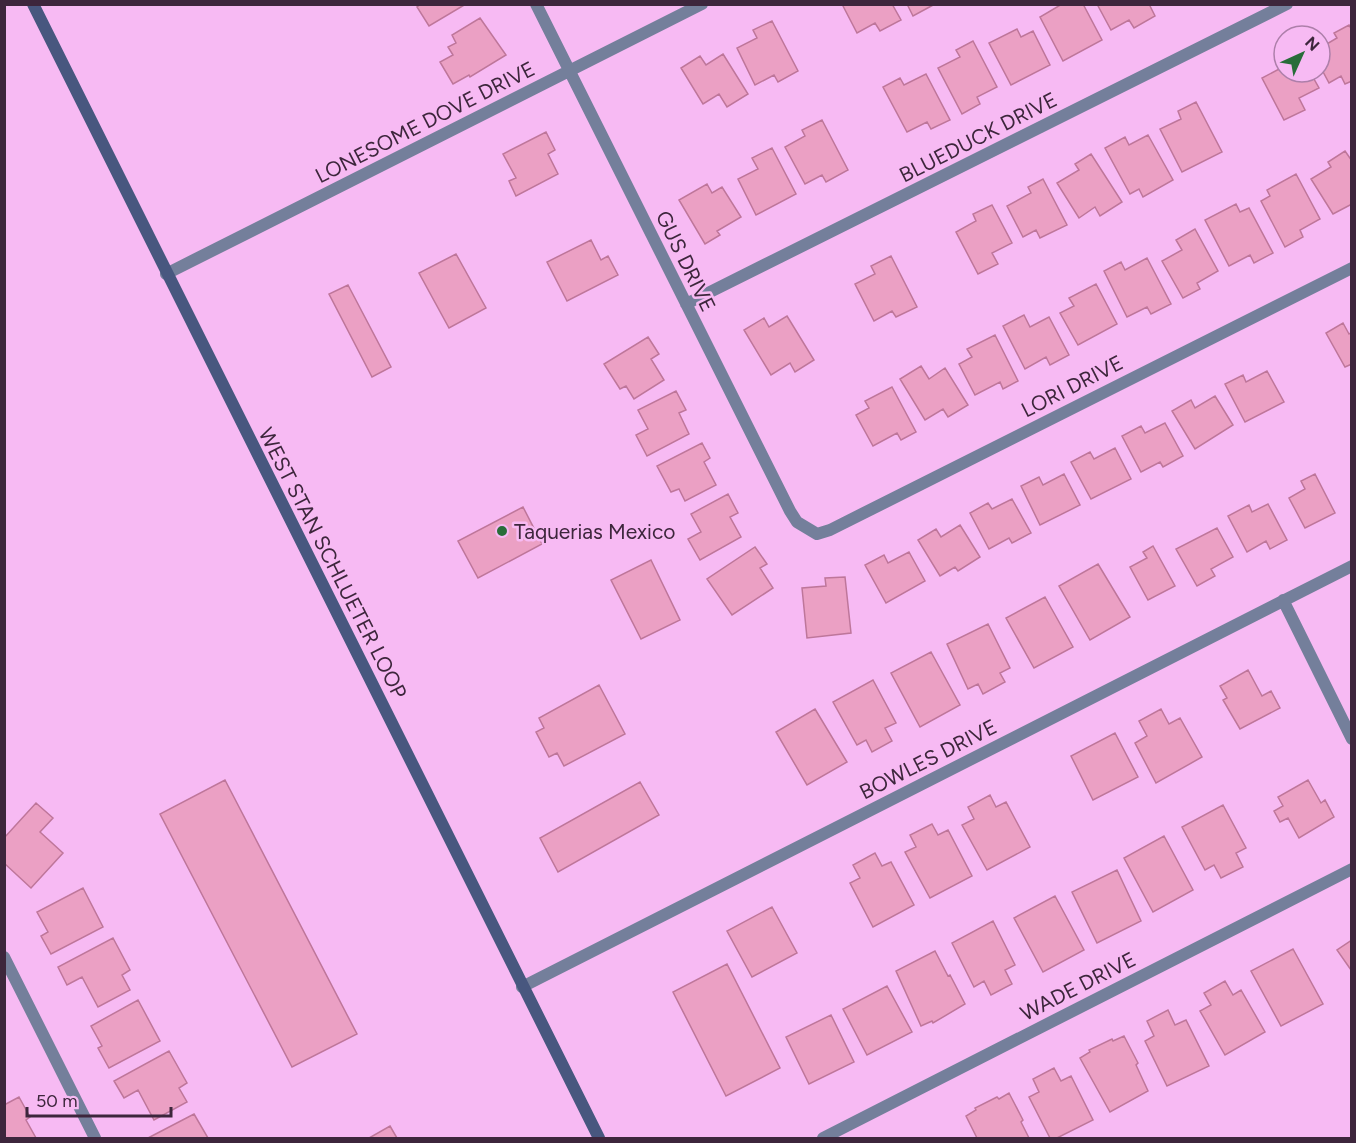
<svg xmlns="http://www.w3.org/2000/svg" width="1356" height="1143" viewBox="0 0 1356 1143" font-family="Figtree,sans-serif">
  <rect width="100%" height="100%" fill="#f7baf3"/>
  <!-- building -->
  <path fill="#eba0c4" stroke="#be769a" stroke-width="1.5" d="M421,4H466L429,26L417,7Z
    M842,4H892L901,20L880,31L875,23L857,33Z
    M907,4H935L913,16Z
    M1062,4H1083L1102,40L1063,61L1040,17Z
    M1097,4H1149L1155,16L1134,28L1129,20L1111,30Z
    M480,18L506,55L470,77L469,75L453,84L440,62L453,55L448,47L456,43L452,35Z
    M772,21L798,71L778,82L774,75L755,85L737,48L757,38L753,30Z
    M1349,25L1352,30V81L1345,84L1341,76L1329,83L1320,66V48L1337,38L1334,33Z
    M1017,29L1021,37L1033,31L1050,65L1011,85L989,43Z
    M973,41L997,87L977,97L980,104L962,114L938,68L960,57L956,50Z
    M723,54L748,94L727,107L719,94L703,104L681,68L700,56L706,65Z
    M1284,58V72H1310L1319,88L1299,98L1305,110L1284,120L1262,78L1283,67L1279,60Z
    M926,74L950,120L931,129L927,122L907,132L883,87L900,78L904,85Z
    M1196,102L1222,152L1182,172L1160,129L1181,119L1178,111Z
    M822,120L848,170L826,182L822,175L805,184L785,147L805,136L802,130Z
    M546,132L555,150L548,154L558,174L516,196L509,181L516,178L503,154Z
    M1148,135L1173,180L1143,197L1139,189L1130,194L1105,148L1125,137L1129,145Z
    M772,148L796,194L756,215L738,179L758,169L752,158Z
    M1345,151L1352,161V204L1333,214L1311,179L1331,167L1328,162Z
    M1091,154L1122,202L1100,216L1095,207L1079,218L1057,183L1079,170L1075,164Z
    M1296,174L1320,219L1300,230L1303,237L1285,247L1261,201L1270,196L1267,190Z
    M1043,179L1067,225L1040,238L1036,230L1023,237L1007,206L1031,193L1028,187Z
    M707,184L712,193L722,187L741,217L717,231L720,235L705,244L679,200Z
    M1236,204L1240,212L1249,208L1273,253L1254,263L1250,255L1229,266L1205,220Z
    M992,205L1012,243L992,253L998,264L978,274L956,232L976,221L973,214Z
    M1195,229L1218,271L1197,283L1200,289L1183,298L1162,261L1182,250L1176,240Z
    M591,240L601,260L608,256L618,275L567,301L547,262Z
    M456,254L486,308L449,328L419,273Z
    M891,256L917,307L896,317L892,311L874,321L855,284L875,274L871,266Z
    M1147,258L1171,304L1151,314L1147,307L1127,317L1104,271L1121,262L1125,270Z
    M1096,284L1117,324L1078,345L1060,313L1074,306L1069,298Z
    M348,285L391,367L372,377L329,294Z
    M1024,315L1030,327L1049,317L1069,355L1050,365L1046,357L1025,369L1003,326Z
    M787,316L814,360L795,372L790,363L771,375L744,330L764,318L769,327Z
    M1343,323L1349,334L1352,332V364L1345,367L1326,333Z
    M995,335L1018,381L1003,389L1000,382L975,395L959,364L972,357L967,349Z
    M648,337L659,354L651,359L664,380L634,399L626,386L620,389L604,364Z
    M921,366L929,379L945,368L968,405L948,417L943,409L925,420L900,379Z
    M1267,371L1284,402L1245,422L1225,384L1243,375L1246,382Z
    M892,387L916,432L901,440L897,433L873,446L856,415L869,408L865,401Z
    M676,391L686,410L679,413L689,434L647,456L636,435L648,429L638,410Z
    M1215,396L1233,425L1195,449L1172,411L1191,400L1195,408Z
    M1165,423L1183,456L1163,467L1160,462L1141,472L1122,436L1141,426L1145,433Z
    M702,443L710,458L704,462L716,485L685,501L679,489L671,492L657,466Z
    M1115,448L1131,479L1091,499L1071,462L1090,452L1094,459Z
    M1064,474L1080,505L1040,525L1021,486L1039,477L1043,485Z
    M1315,474L1335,513L1305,528L1289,498L1305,489L1301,481Z
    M728,494L738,513L730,517L741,537L700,560L688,539L701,532L691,514Z
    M1012,499L1031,533L1012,543L1009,538L989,549L970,513L988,503L992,509Z
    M1268,504L1287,540L1270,549L1266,541L1247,552L1228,516L1249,505L1252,512Z
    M523,507L542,544L478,578L458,541Z
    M960,525L980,557L958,571L955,567L940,576L918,540L936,529L941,537Z
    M1217,528L1233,557L1211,569L1215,576L1197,586L1176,549Z
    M1153,546L1175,586L1148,600L1130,567L1147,558L1143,552Z
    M755,547L767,564L760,568L773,588L732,615L707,579Z
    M909,552L925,581L886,603L865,565L884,555L888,563Z
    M651,560L680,620L641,639L611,580Z
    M1098,564L1130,617L1090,640L1059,586Z
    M845,577L851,633L807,638L802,588L826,586L825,578Z
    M1045,597L1073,647L1034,668L1006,618Z
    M988,624L1010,668L1000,673L1005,682L983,694L978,684L968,689L947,644Z
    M931,652L960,705L920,727L891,673Z
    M1248,670L1262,696L1271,691L1280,708L1240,729L1223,700L1227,698L1220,686Z
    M873,680L896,723L885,728L892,741L872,752L866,740L857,745L833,702Z
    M599,685L625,734L564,766L557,753L549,757L536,732L544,728L539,718Z
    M815,709L847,762L807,785L776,732Z
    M1161,709L1169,724L1180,718L1202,757L1156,783L1135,743L1147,736L1139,721Z
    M1115,733L1138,777L1093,800L1071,756Z
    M225,780L357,1034L292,1067L160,814Z
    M1308,780L1321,803L1325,800L1334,817L1299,838L1288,818L1280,822L1274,811L1283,806L1278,797Z
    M640,782L659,815L558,872L540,838Z
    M990,795L996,807L1006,802L1030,847L987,870L962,825L974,819L968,807Z
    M36,803L53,818L40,832L63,853L31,888L4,863V838Z
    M1223,805L1246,848L1236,853L1243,867L1221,878L1214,865L1205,870L1182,827Z
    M932,824L938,835L948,830L972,876L930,898L905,852L916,847L910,835Z
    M1164,836L1193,890L1153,912L1124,858Z
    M875,853L882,866L891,862L914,905L873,927L850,883L860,878L853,865Z
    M1117,870L1141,921L1097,943L1072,892Z
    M83,888L103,927L51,954L41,936L48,932L37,912Z
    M1055,896L1084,950L1043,972L1014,918Z
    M772,907L797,953L752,977L727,931Z
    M993,921L1015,965L1005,970L1012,984L991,995L984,981L974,987L952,943Z
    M113,938L130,970L122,975L130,990L98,1007L82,977L67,985L58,967Z
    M1352,940V970H1351L1337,950Z
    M1293,949L1323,1004L1281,1026L1251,971Z
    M935,951L948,976L950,975L965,1004L933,1023L932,1021L921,1026L896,971Z
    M727,964L780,1068L726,1096L673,992Z
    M1225,981L1233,995L1241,990L1265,1032L1225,1055L1200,1011L1211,1005L1204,993Z
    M887,986L912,1032L867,1055L843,1009Z
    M138,1000L160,1041L109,1068L98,1048L102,1046L91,1026Z
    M1168,1010L1175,1025L1186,1020L1209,1066L1167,1086L1145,1041L1154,1036L1147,1021Z
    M831,1015L854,1062L809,1084L786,1037Z
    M1124,1036L1138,1063L1136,1065L1148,1091L1110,1112L1080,1058L1090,1052L1089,1050L1112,1039L1113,1041Z
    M169,1051L187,1083L179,1088L187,1102L154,1120L138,1090L124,1098L114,1081Z
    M1054,1068L1061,1081L1071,1076L1093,1120L1057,1138H1050L1029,1097L1039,1092L1033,1079Z
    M1009,1093L1023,1120L1021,1122L1029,1138H977L966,1116L976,1110L975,1108L997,1097L999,1099Z
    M19,1097L30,1117L26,1120L36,1138H4V1105Z
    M194,1114L208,1138H148Z
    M390,1126L397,1138H369Z"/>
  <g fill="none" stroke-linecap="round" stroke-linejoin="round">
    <!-- minor -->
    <path stroke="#747f9b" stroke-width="12" d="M536,4L790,511L797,522L817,534L830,530L1352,268
      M166,274L702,4
      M686,304L1287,4
      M1283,600L1352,739
      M4,957L95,1138
      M522,987L1352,566
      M823,1138L1352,869"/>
    <!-- secondary -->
    <path stroke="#48577f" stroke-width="12" d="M33,4L599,1138"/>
  </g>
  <!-- markers -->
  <circle fill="#286d39" stroke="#f7baf3" stroke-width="2" cx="502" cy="531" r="6"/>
  <g text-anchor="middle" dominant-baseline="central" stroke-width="5" stroke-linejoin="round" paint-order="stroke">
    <!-- street labels -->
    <g font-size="21" fill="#3d263c" stroke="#f7baf3">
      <text transform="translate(425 122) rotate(-27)">LONESOME DOVE DRIVE</text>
      <text transform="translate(978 137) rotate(-27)">BLUEDUCK DRIVE</text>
      <text transform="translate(686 261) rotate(64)">GUS DRIVE</text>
      <text transform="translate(1072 386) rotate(-27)">LORI DRIVE</text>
      <text transform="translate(333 563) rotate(63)">WEST STAN SCHLUETER LOOP</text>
      <text transform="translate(928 759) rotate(-27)">BOWLES DRIVE</text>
      <text transform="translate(1078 986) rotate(-27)">WADE DRIVE</text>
    </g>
    <!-- poi labels -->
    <g font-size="21" fill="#3d263c" stroke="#f7baf3" text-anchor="start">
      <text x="514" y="531">Taquerias Mexico</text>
    </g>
  </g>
  <!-- border -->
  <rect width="1356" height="1143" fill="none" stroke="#3d263c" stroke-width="12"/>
  <!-- north arrow -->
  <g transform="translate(1302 54) rotate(45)"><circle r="28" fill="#f7baf3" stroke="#ad7faa" stroke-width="1.5"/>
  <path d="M0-4.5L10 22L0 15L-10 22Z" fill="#286d39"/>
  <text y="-9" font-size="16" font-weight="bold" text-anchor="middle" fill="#3d263c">N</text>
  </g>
  <!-- scale -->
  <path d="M27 1107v9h144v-9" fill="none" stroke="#3d263c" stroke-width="3"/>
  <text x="36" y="1107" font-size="18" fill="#3d263c" stroke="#f7baf3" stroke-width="4.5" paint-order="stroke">50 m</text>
</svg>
